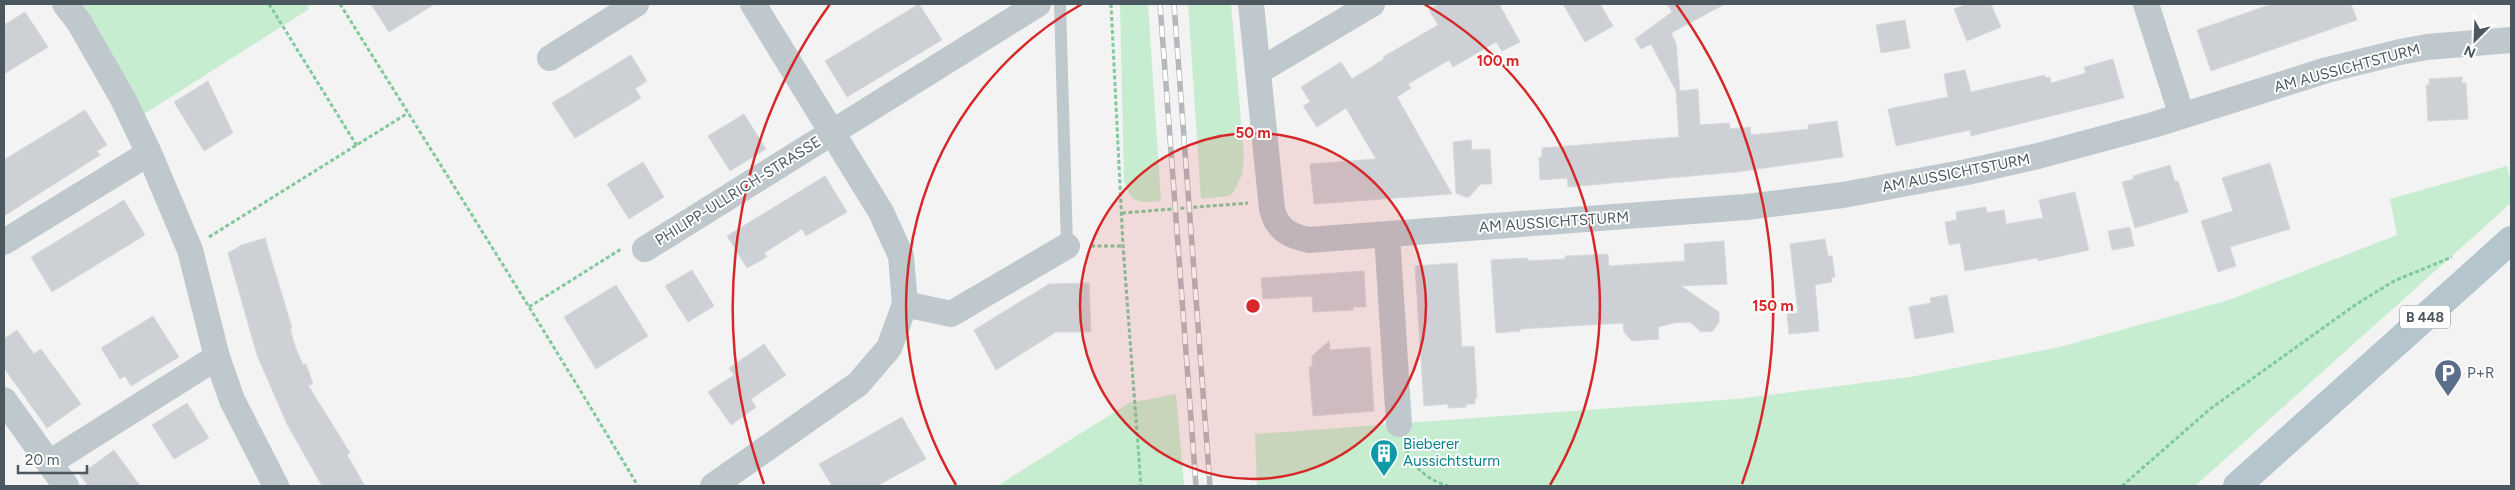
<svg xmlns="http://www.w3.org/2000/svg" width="2515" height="490" viewBox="0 0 2515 490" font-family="Figtree,sans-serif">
  <rect width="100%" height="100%" fill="#f4f3f3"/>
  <!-- green -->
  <path fill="#c6edd0" d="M68,4H308L309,9L144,114Z
    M1120,4H1148L1161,201C1139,203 1131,204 1124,181Z
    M1188,4H1231L1244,156L1242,175L1233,193L1228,196L1201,199Z
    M2507,166L2511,180V203L2195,486H1257L1255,434L1736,399L1910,377L2060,347L2229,300L2397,235L2390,199Z
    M1176,394L1184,486H997L1129,403Z"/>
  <!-- building -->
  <path fill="#cdd0d4" stroke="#d7d9dd" d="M371,4H435L389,32Z
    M919,4L942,40L847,97L825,61Z
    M1439,4H1499L1520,42L1502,51L1496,42L1453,67L1449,60L1408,84L1411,88L1397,97L1452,194L1314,204L1310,164L1376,159L1346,108L1317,127L1303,106L1310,102L1301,87L1341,62L1352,79L1384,59L1383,57L1438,25L1429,10Z
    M1563,4H1600L1613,26L1585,42Z
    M1667,4H1725L1671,33L1676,43L1680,91L1698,89L1700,125L1729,123L1730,129L1750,127L1751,135L1809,129L1808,125L1837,121L1843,157L1736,172L1568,187L1567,178L1540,180L1539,157H1542V148L1679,137L1676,91L1651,44L1641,49L1635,39L1672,12Z
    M1967,4H1991L2001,27L1967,41L1954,9Z
    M2272,4H2351L2357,20L2211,71L2197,30Z
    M25,12L48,47L4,74V25Z
    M1905,20L1910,48L1881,53L1876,25Z
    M631,55L647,81L635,89L641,98L575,138L552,103Z
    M2113,59L2124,98L1971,136L1970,130L1896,146L1888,109L1948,97L1944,74L1965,70L1971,92L2045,75V78L2050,77L2051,83L2086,73L2084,67Z
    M2462,77V83H2466L2468,119L2428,121L2426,85H2429V79Z
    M208,81L233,133L204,151L174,102Z
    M85,110L107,145L97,151L100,155L4,216V160Z
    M744,114L766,149L730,171L708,136Z
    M1471,140L1472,150L1490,149L1492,184H1481L1469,197H1465L1456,193L1453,142Z
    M643,162L664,197L629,219L607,184Z
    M2270,163L2290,229L2230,247L2236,266L2218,272L2201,221L2233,211L2222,178Z
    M2170,165L2175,182L2178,181L2188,212L2135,228L2122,182L2134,179L2133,176Z
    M825,176L847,212L806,236L802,229L764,253L767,257L747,268L727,236Z
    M2075,192L2089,250L2038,261V258L1965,271L1960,243L1949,245L1945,222L1957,220L1956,212L1986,207L1987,213L2004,210L2006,224L2043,218L2039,200Z
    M124,200L145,235L52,292L31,257Z
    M2130,227L2134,246L2112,250L2108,231Z
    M265,238L292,328L290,329L296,349L303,365L306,364L313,384L308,385L350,453L347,455L365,486H322L287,424L257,355L228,253L242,245Z
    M1825,239L1828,256H1832L1835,277H1831L1832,282L1815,285L1819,331L1789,334L1787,314L1798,313L1790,244Z
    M1724,241L1727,284L1681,286L1719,312V322L1713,331L1701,332L1690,322L1674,323L1658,327L1659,339L1632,341L1624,332L1623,323L1520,329V331L1496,333L1491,260L1528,258V261L1565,259V256L1608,254L1609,266L1685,261L1684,244Z
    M1457,263L1462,347L1474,346L1477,398H1475V404H1466V407L1448,408V404L1424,406L1415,266Z
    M692,270L714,306L688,322L665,286Z
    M1364,271L1366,307H1353V310L1313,312L1312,296L1263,299L1261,278Z
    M1089,283L1091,332H1056L996,370L974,330L1049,284Z
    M616,285L648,336L596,369L564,317Z
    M1947,295L1954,332L1915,339L1909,307L1931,303L1930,298Z
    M153,316L179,357L131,386L125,376L120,379L101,348Z
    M17,330L34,354L41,349L81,404L47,428L4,368V339Z
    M1329,341L1330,350L1370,347L1374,411L1313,416L1309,367H1312V356Z
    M764,344L786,375L751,399L756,407L731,425L708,392L734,375L729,368Z
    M187,403L209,438L174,459L152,425Z
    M902,417L926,459L877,486H832L819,464Z
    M114,450L140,486H88L80,475Z"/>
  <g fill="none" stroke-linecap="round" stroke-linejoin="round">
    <!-- path -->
    <path stroke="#80c99c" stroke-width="3" stroke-dasharray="4 2.5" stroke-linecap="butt" d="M269,4L357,146
      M340,4C440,164 541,324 638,486
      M1111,4L1123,246L1141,486
      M1122,213L1248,203
      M209,237L408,113
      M1091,246H1123
      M529,307L621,249
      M1404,446C1414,467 1425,479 1448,486
      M2122,486L2210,409L2355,305L2394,281L2452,257"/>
    <!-- service -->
    <path stroke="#bfc8cd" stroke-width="12" d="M1060,4L1067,246"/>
    <!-- minor -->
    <path stroke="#bfc8cd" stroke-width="26" d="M65,4L79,22L123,99L149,153L190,250L217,357L232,400L276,486
      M1251,4L1272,209C1277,230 1290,236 1309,240L1746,207L1843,195L1967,172L2038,156L2153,125L2327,70L2400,52L2427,47L2511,40
      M2146,4L2182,116
      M550,58L636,4
      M1259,71L1372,4
      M1387,235L1399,424
      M4,242L149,153
      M645,249L1038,4
      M905,304L951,314L1067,246
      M4,400L49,463
      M66,486L49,463L217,357
      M713,486L858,384L889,348L905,304L901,256L881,212L753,4"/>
    <!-- primary -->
    <path stroke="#b5c5ce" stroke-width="28" d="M2237,486L2511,240"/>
    <!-- rail casing -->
    <g stroke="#b5b8bc" stroke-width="5.5">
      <path id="rail" d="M1160,4L1196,486
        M1174,4L1210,486"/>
    </g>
    <!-- rail -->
    <use href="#rail" stroke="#fff" stroke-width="4" stroke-dasharray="11" stroke-linecap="butt"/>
  </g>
  <!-- distance rings -->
  <circle cx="1253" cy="306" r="173" fill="#d62828" fill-opacity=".12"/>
  <g fill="none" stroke="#d62828" stroke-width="2.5">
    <circle cx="1253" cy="306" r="173"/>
    <path d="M956 485A347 347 0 0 1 1082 4M1424 4A347 347 0 0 1 1550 485"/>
    <path d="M764 484A520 520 0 0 1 830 4M1676 4A520 520 0 0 1 1742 484"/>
  </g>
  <!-- icons -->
  <defs>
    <g id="parking-pin" transform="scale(1.4375)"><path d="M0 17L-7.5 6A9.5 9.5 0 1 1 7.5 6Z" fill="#5c6f8a" stroke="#fff"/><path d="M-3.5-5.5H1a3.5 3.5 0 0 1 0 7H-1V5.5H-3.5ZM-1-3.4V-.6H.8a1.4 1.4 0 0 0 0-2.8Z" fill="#fff"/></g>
    <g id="building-pin" transform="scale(1.4375)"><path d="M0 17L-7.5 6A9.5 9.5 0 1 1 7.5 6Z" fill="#0f9aa8" stroke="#fff"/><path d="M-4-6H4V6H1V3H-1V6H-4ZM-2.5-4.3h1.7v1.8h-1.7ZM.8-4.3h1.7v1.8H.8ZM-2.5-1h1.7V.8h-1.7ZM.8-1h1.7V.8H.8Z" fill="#fff"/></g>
  </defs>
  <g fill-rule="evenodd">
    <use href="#parking-pin" x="2448" y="373"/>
    <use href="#building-pin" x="1384" y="453"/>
  </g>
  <g text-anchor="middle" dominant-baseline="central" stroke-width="4" stroke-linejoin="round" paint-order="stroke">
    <!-- shield labels -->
    <rect fill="#fff" stroke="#818a8f" stroke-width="1" x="2400" y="305.5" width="50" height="23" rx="4"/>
    <g font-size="14" font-weight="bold" fill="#4b585f">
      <text x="2425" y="317">B 448</text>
    </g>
    <!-- street labels -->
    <g font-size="15" fill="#4b585f" stroke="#fff">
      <text transform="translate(2347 68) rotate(-15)">AM AUSSICHTSTURM</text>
      <text transform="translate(1956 173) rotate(-11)">AM AUSSICHTSTURM</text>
      <text transform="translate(738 191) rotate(-32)">PHILIPP-ULLRICH-STRASSE</text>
      <text transform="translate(1554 222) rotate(-4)">AM AUSSICHTSTURM</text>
    </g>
    <!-- service labels -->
    <g font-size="15" fill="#4e5e75" stroke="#fff" text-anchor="start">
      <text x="2467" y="373">P+R</text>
    </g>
    <!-- culture labels -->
    <g font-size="15" fill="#0d838f" stroke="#fff" text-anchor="start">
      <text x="1403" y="444">Bieberer<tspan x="1403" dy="17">Aussichtsturm</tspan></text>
    </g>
  </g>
  <circle cx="1253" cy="306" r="8" fill="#d62828" stroke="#fff" stroke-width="2.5"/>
  <g font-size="15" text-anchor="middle" font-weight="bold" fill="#d62828" stroke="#fff" stroke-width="4" stroke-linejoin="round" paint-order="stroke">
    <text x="1498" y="66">100 m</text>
    <text x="1253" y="138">50 m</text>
    <text x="1773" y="311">150 m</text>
  </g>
  <!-- border -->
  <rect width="2515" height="490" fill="none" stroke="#4b585f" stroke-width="10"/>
  <!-- north arrow -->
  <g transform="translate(2475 40) rotate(204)" stroke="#ffffff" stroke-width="4" paint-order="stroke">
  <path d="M0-4L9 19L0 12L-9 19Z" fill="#4b585f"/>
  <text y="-8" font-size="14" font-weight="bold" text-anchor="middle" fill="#4b585f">N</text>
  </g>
  <!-- scale -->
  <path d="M18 465v8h69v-8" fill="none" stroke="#4b585f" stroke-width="2.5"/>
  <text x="25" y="465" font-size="15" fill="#4b585f" stroke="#ffffff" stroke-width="4" paint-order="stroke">20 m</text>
</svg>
